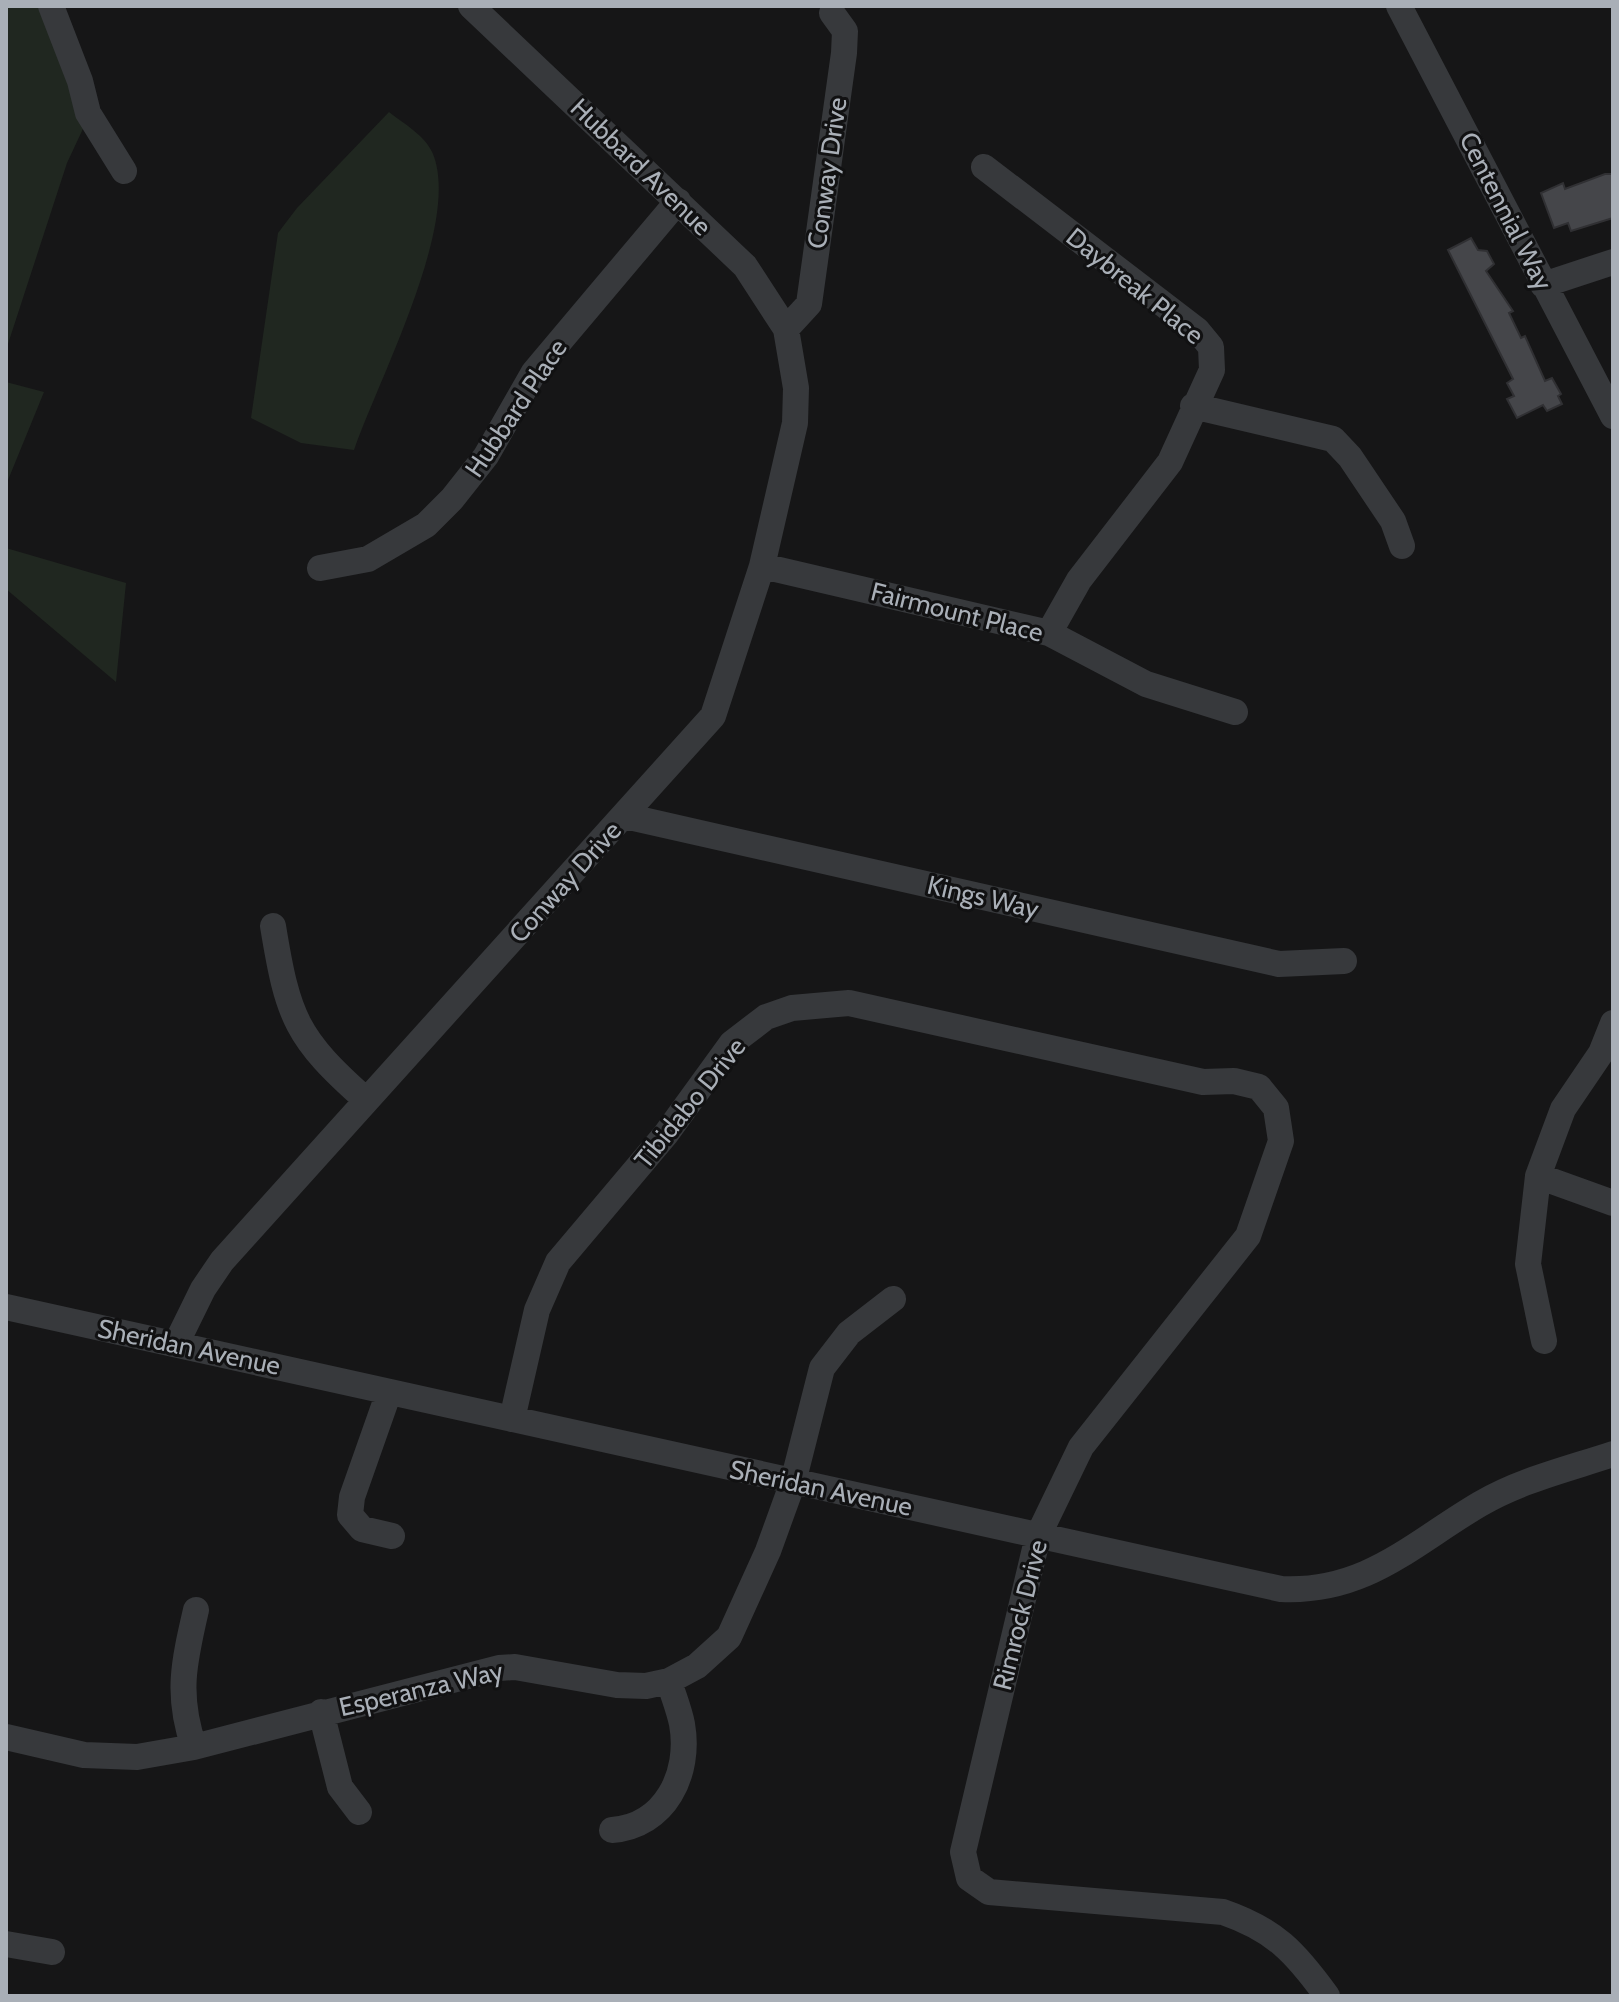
<svg xmlns="http://www.w3.org/2000/svg" width="1619" height="2002" viewBox="0 0 1619 2002" font-family="Cabin,sans-serif">
  <rect width="100%" height="100%" fill="#161617"/>
  <!-- green -->
  <path fill="#202720" d="M6,6H42L88,118L67,163L6,350Z
    M389,112C404,124 425,135 433,154C461,224 379,378 354,450L301,443L251,418L278,233L297,208Z
    M6,382L44,392L6,485Z
    M6,548L126,583L116,682L6,589Z"/>
  <!-- building -->
  <path fill="#45464a" stroke="#303033" stroke-width="2" d="M1605,174H1613V218L1571,231L1568,223L1554,228L1541,193L1563,183L1565,189Z
    M1471,238L1478,250L1487,251L1494,264L1486,271L1513,311L1509,313L1521,338L1525,336L1545,381L1552,378L1561,394L1558,396L1562,404L1547,411L1543,405L1517,418L1507,399L1514,396L1507,383L1513,379L1448,250Z"/>
  <g fill="none" stroke-linecap="round" stroke-linejoin="round">
    <!-- minor -->
    <path stroke="#37393c" stroke-width="26" d="M51,6L80,81L88,113L124,171
      M1399,6L1613,416
      M984,167L1197,330L1211,347L1212,370L1170,462L1079,580L1049,633
      M1543,285L1613,262
      M786,329L809,304L844,53L845,31L832,13
      M1193,406L1333,439L1350,457L1393,521L1402,546
      M762,566L1049,633L1146,684L1235,712
      M320,568L368,559L426,525L452,499L486,456L534,372L678,201
      M625,816L1279,964L1344,961
      M273,926C288,1018 296,1038 366,1100
      M1538,1176L1613,1203
      M6,1307L1281,1589C1366,1593 1412,1544 1480,1504C1521,1480 1568,1469 1613,1454
      M1544,1341L1528,1264L1538,1176L1563,1109L1601,1053L1613,1023
      M176,1344L203,1289L222,1261L713,716L762,566L795,423L796,388L786,329L745,266L471,6
      M389,1392L352,1497L350,1515L362,1529L392,1536
      M512,1419L537,1310L558,1262L666,1134L732,1043L766,1017L792,1008L849,1003L1203,1082L1234,1081L1259,1087L1276,1108L1281,1141L1248,1236L1081,1447L1038,1536L963,1852L969,1878L989,1892L1223,1912C1275,1930 1295,1952 1327,1996
      M321,1712L340,1787L359,1812
      M6,1737L84,1755L137,1757L194,1747L499,1668L515,1667L617,1685L646,1686L669,1681L697,1666L729,1637L768,1551L793,1482L822,1368L849,1333L893,1299
      M194,1747C176,1695 184,1662 196,1610
      M612,1830C665,1826 691,1774 682,1724C679,1709 673,1695 669,1681
      M6,1944L52,1952"/>
  </g>
  <g text-anchor="middle" dominant-baseline="central" stroke-width="6" stroke-linejoin="round" paint-order="stroke">
    <!-- street labels -->
    <g font-size="26" fill="#a9afb7" stroke="#111112">
      <text transform="translate(641 167) rotate(44)">Hubbard Avenue</text>
      <text transform="translate(827 173) rotate(-82)">Conway Drive</text>
      <text transform="translate(1506 211) rotate(63)">Centennial Way</text>
      <text transform="translate(1135 286) rotate(39)">Daybreak Place</text>
      <text transform="translate(516 408) rotate(-56)">Hubbard Place</text>
      <text transform="translate(957 612) rotate(14)">Fairmount Place</text>
      <text transform="translate(565 882) rotate(-48)">Conway Drive</text>
      <text transform="translate(983 897) rotate(13)">Kings Way</text>
      <text transform="translate(690 1103) rotate(-51)">Tibidabo Drive</text>
      <text transform="translate(189 1347) rotate(12)">Sheridan Avenue</text>
      <text transform="translate(821 1488) rotate(12)">Sheridan Avenue</text>
      <text transform="translate(1020 1615) rotate(-76)">Rimrock Drive</text>
      <text transform="translate(421 1689) rotate(-13)">Esperanza Way</text>
    </g>
  </g>
  <!-- border -->
  <rect width="1619" height="2002" fill="none" stroke="#a9afb7" stroke-width="16"/>
</svg>
